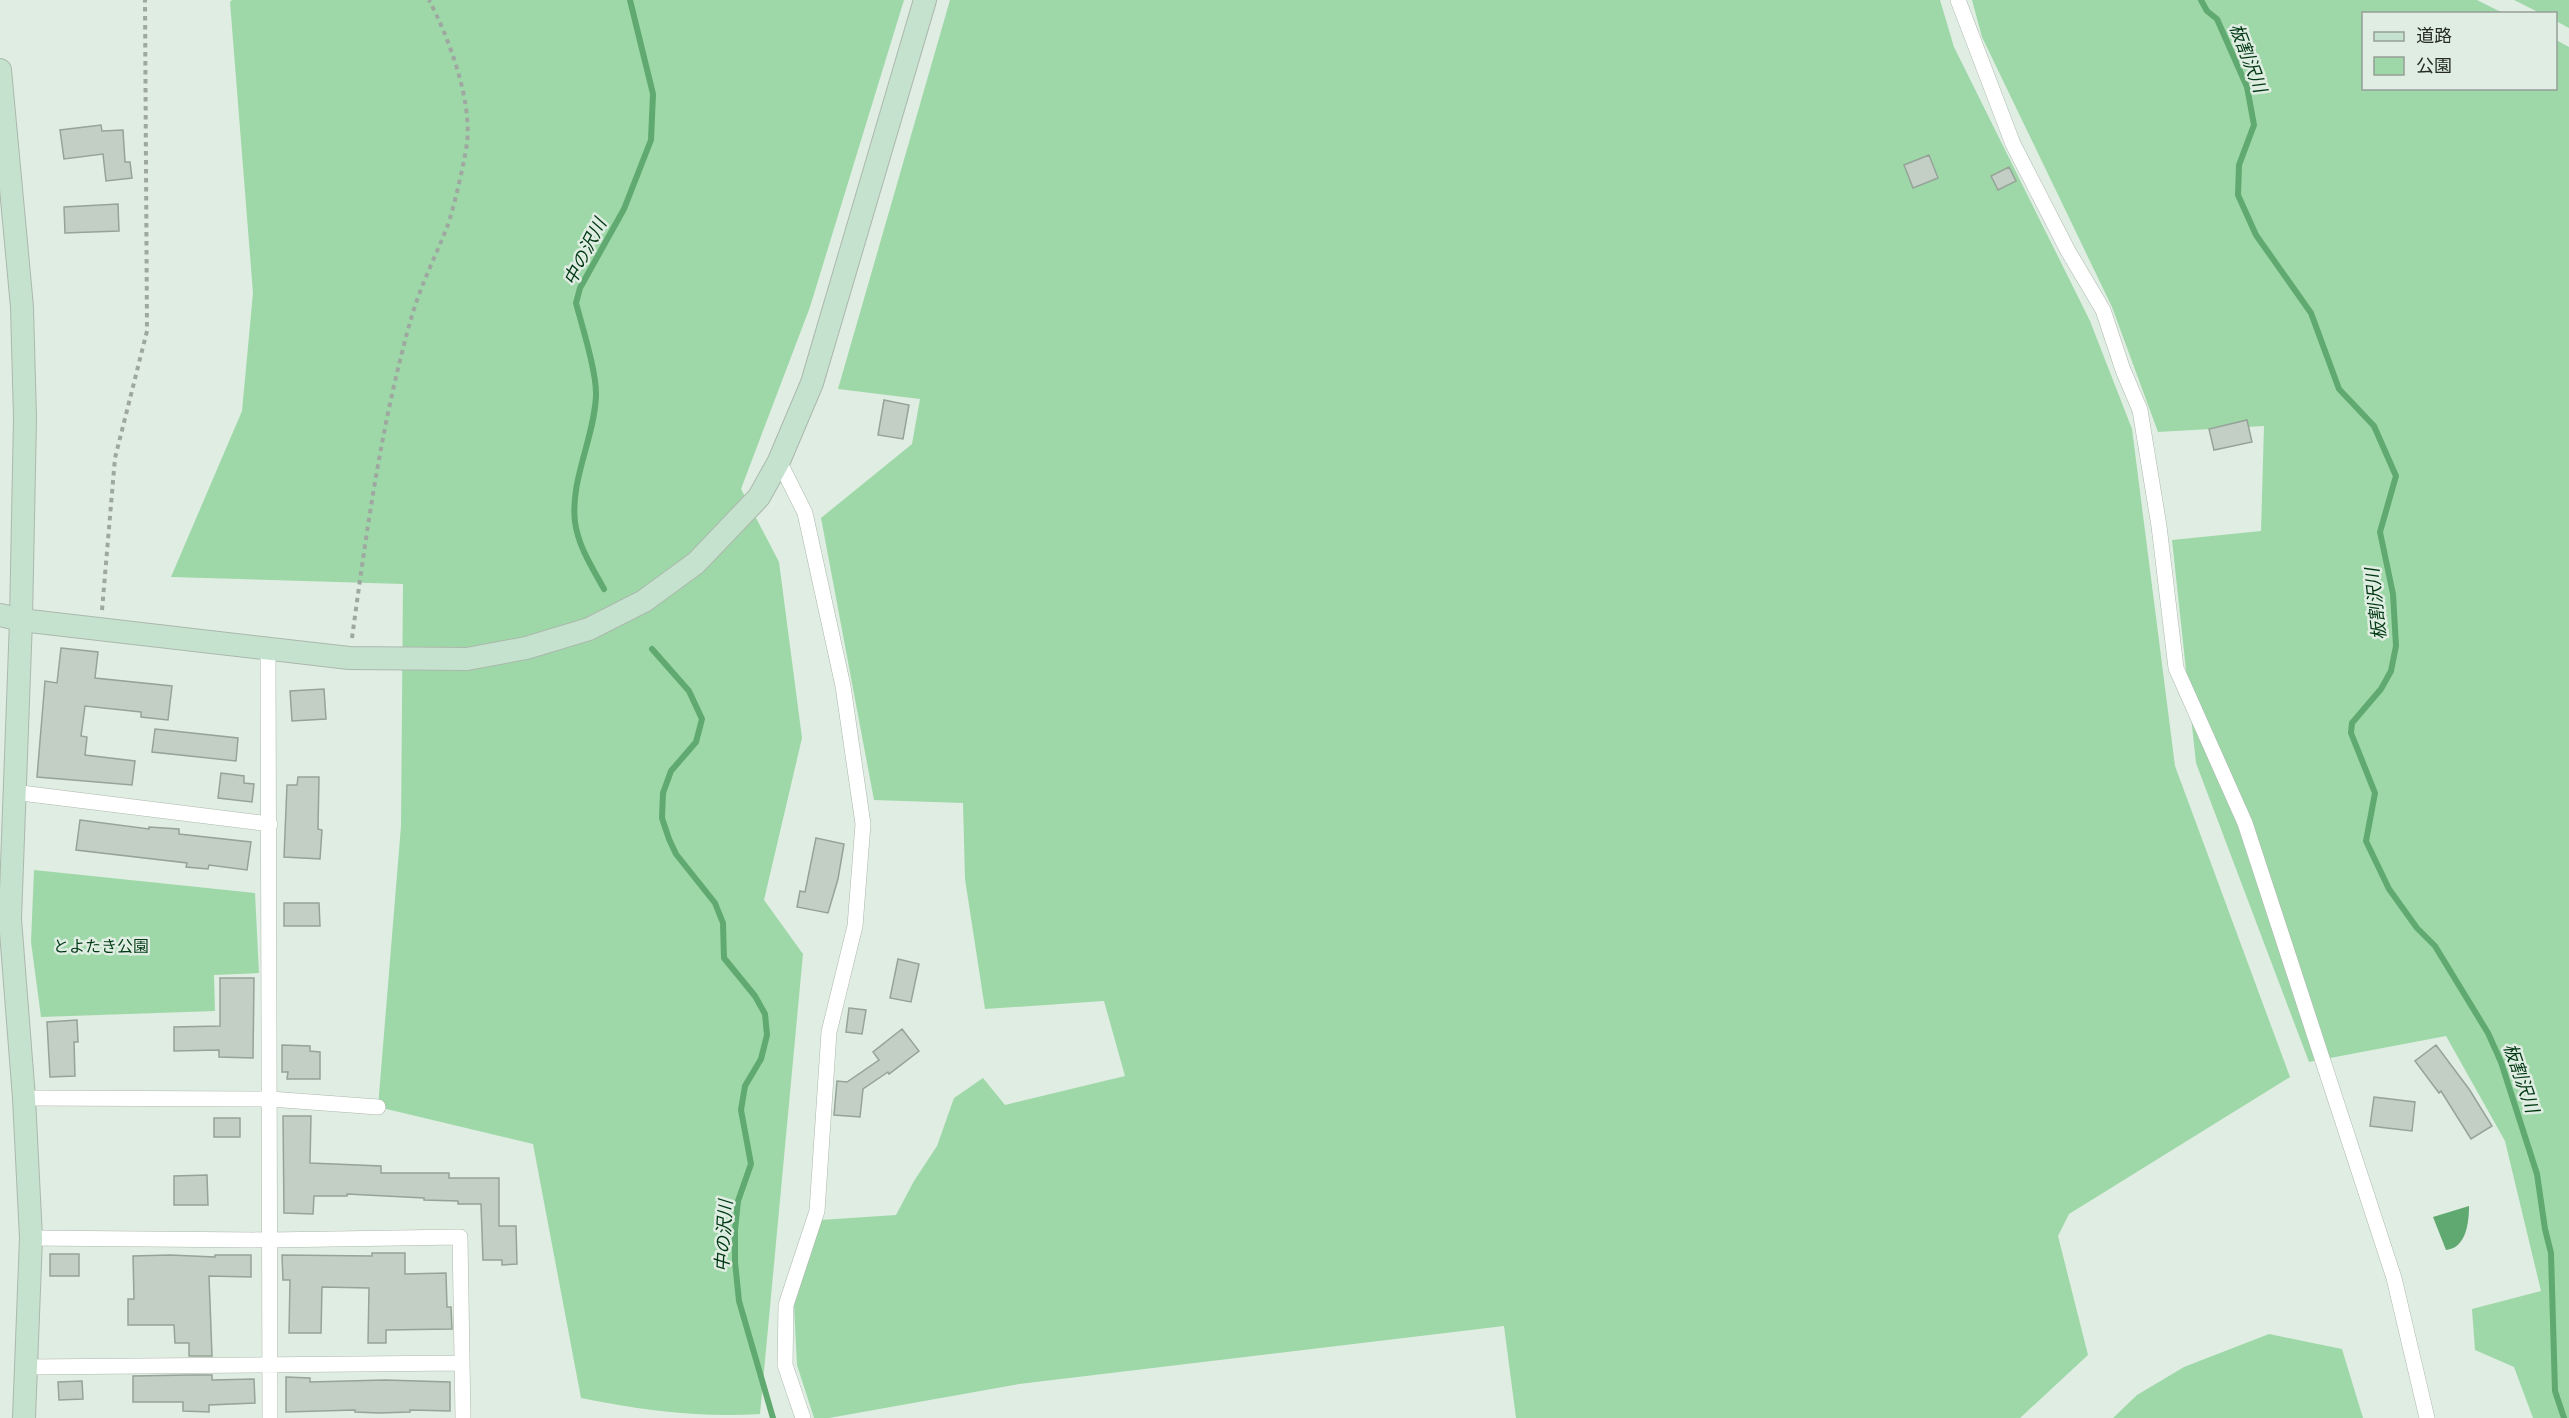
<svg xmlns="http://www.w3.org/2000/svg" width="2569" height="1418" viewBox="0 0 2569 1418" font-family="Figtree,'Noto Sans JP',sans-serif">
  <rect width="100%" height="100%" fill="#e0ede2"/>
  <!-- green -->
  <path fill="#9ed8a8" d="M232,0H904L810,307L741,489L779,562L802,738L764,900L803,954L760,1414C701,1418 639,1410 581,1398L533,1144L378,1107L401,826L403,584L171,577L242,411L253,293L230,2Z
    M950,0H1940L1954,47L2090,321L2132,429L2175,766L2290,1077L2069,1214L2058,1236L2088,1355L2020,1418H1516L1504,1326L1019,1384L829,1418H814L797,1365L794,1306L820,1220L896,1215L914,1181L937,1146L954,1098L983,1078L1005,1105L1125,1076L1104,1001L985,1009L965,879L963,803L874,800L821,518L912,444L920,399L838,389Z
    M1972,0H2477L2503,13L2364,14V88H2556V40L2569,47V1418H2533L2514,1367L2475,1350L2472,1309L2541,1291L2505,1141L2446,1036L2309,1062L2196,763L2172,540L2261,531L2264,426L2158,432L2112,307L1982,37Z
    M2514,0H2569V28L2556,21V14L2540,13Z
    M34,870L255,893L259,973L214,975L215,1011L41,1017L31,942Z
    M2269,1334L2342,1349L2363,1418H2113L2137,1395L2184,1367Z"/>
  <!-- water -->
  <path fill="#60a970" d="M2469,1206C2469,1223 2466,1248 2446,1250L2433,1217Z"/>
  <g fill="none" stroke-linecap="round" stroke-linejoin="round">
    <!-- stream -->
    <path stroke="#60a970" stroke-width="6" d="M2201,0L2207,11L2217,19L2247,87L2254,125L2239,165L2238,195L2256,235L2311,313L2339,389L2374,426L2396,476L2380,532L2393,594L2396,646L2391,671L2381,689L2352,723L2351,733L2375,793L2366,841L2389,889L2417,928L2435,946L2488,1033L2501,1062L2537,1174L2545,1229L2551,1253L2555,1391L2564,1418
      M604,589C593,569 578,546 575,522C570,480 594,439 596,396C597,373 582,326 576,303L580,288L624,209L651,140L653,94L630,0
      M652,649L689,691L702,719L696,742L671,771L663,793L662,818L669,839L676,854L715,903L723,923L724,958L755,996L765,1014L767,1035L761,1059L745,1086L741,1110L751,1164L738,1201L735,1230V1262L739,1301L773,1418"/>
  </g>
  <!-- building -->
  <path fill="#c3cfc5" stroke="#96a398" stroke-width="1.5" d="M101,125L102,131L123,130L125,162H130L132,178L106,181L103,154L64,159L60,130Z
    M1929,155L1938,178L1913,188L1904,165Z
    M2009,167L2016,181L1998,190L1991,176Z
    M118,204L119,231L65,233L64,207Z
    M884,400L909,405L903,439L878,435Z
    M2247,420L2252,442L2214,450L2209,429Z
    M61,648L98,652L95,678L172,686L168,720L141,717V712L85,706L81,736L87,737L85,755L135,761L132,785L37,777L45,681L57,683Z
    M324,689L326,719L292,721L290,691Z
    M155,729L238,738L236,761L152,752Z
    M221,773L244,776V783L254,784L252,802L218,798Z
    M298,777H319L318,829L322,830L320,859L284,857L287,785H297Z
    M80,820L149,829V827L179,829V834L251,842L247,870L209,865L208,869L186,867L187,863L76,850Z
    M816,838L844,844L838,879L828,913L797,907L800,891L805,892Z
    M284,903H319L320,926H284Z
    M898,959L919,964L911,1002L890,998Z
    M220,978H254L253,1058L219,1057V1050L174,1051V1027L220,1026Z
    M849,1008L866,1010L862,1034L846,1032Z
    M77,1020L78,1042H74L75,1076L50,1077L47,1022Z
    M902,1029L919,1051L889,1074L888,1072L863,1089L860,1117L834,1115L837,1081L847,1082L879,1060L873,1052Z
    M282,1045L310,1046V1051L320,1052V1079H287L288,1072H282Z
    M2436,1045L2469,1089L2492,1126L2471,1139L2441,1091L2439,1093L2415,1061Z
    M2374,1097L2415,1102L2412,1131L2370,1126Z
    M283,1116H311L310,1163L381,1166V1173H449V1178H499V1226H516L517,1264L502,1265V1260H483L481,1204H458V1201L424,1200V1198L347,1194V1196H314L313,1214L284,1213Z
    M214,1118H240V1137H214Z
    M207,1175L208,1205H174V1176Z
    M372,1253H405V1274L446,1273L447,1307H451L452,1329L386,1330V1343H368L369,1288L322,1287L321,1333H289L290,1280H283L282,1255L372,1256Z
    M50,1254H79V1276H50Z
    M170,1255L215,1257V1255H251V1277L209,1276L212,1356H189V1343H175L174,1325H128V1299H134L133,1256Z
    M190,1375H212V1380L254,1379L255,1403L209,1405V1412L183,1411V1402H133V1376Z
    M286,1377L310,1378V1382L385,1380L450,1382V1411L410,1410V1412L379,1413L355,1412V1410L286,1412Z
    M82,1381L83,1399L59,1400L58,1382Z"/>
  <g fill="none" stroke-linecap="round" stroke-linejoin="round">
    <!-- street casing -->
    <g stroke="#acb8ad" stroke-width="16">
      <path id="street" d="M1958,0L2013,144L2068,251L2103,310L2123,370L2140,410L2159,526L2176,668L2245,823L2394,1278L2427,1418
        M779,461L805,513L843,686L863,824L855,926L829,1032L817,1211L786,1305L785,1365L803,1418
        M268,650L270,1418
        M13,792L270,824
        M24,1098L270,1099L378,1107
        M31,1238L270,1240L460,1237L463,1418
        M28,1367L461,1363"/>
    </g>
    <!-- secondary casing -->
    <g stroke="#acb8ad" stroke-width="24">
      <path id="secondary" d="M0,70L22,307L25,418L21,620L10,919L24,1098L31,1238L24,1418
        M0,615L21,620L349,658L467,659L526,648L589,629L644,601L696,563L759,497L779,461L812,383L925,0"/>
    </g>
    <!-- path -->
    <path stroke="#9ea8a0" stroke-width="4" stroke-dasharray="4.5 4.5" stroke-linecap="butt" d="M102,610L115,458L147,331L145,0
      M352,638C367,528 382,418 413,312C422,283 436,255 447,227C454,208 464,164 467,143C472,100 449,38 429,0"/>
    <!-- street -->
    <use href="#street" stroke="#fff" stroke-width="15"/>
    <!-- secondary -->
    <use href="#secondary" stroke="#c4e2cd" stroke-width="22"/>
  </g>
  <g text-anchor="middle" dominant-baseline="central" stroke-width="5" stroke-linejoin="round" paint-order="stroke">
    <!-- park labels -->
    <g font-size="16" fill="#013b16" stroke="#e0ede2">
      <text x="101" y="946">とよたき公園</text>
    </g>
    <!-- water labels -->
    <g font-size="18" font-style="italic" fill="#003813" stroke="#e0ede2">
      <text transform="translate(2248 58) rotate(69)">板割沢川</text>
      <text transform="translate(585 252) rotate(-63)">中の沢川</text>
      <text transform="translate(2376 604) rotate(-96)">板割沢川</text>
      <text transform="translate(2521 1078) rotate(71)">板割沢川</text>
      <text transform="translate(724 1236) rotate(-87)">中の沢川</text>
    </g>
  </g>
  <!-- legend -->
  <rect x="2362" y="12" width="195" height="78" fill="#e0ede2" stroke="#959f97" stroke-width="1.5"/>
  <rect x="2374" y="32" width="30" height="9" fill="#c4e2cd" stroke="#959f97" stroke-width="1.5"/>
  <text x="2416" y="42" font-size="18" fill="#252a26">道路</text>
  <rect x="2374" y="57" width="30" height="18" fill="#9ed8a8" stroke="#959f97" stroke-width="1.5"/>
  <text x="2416" y="72" font-size="18" fill="#252a26">公園</text>
</svg>
